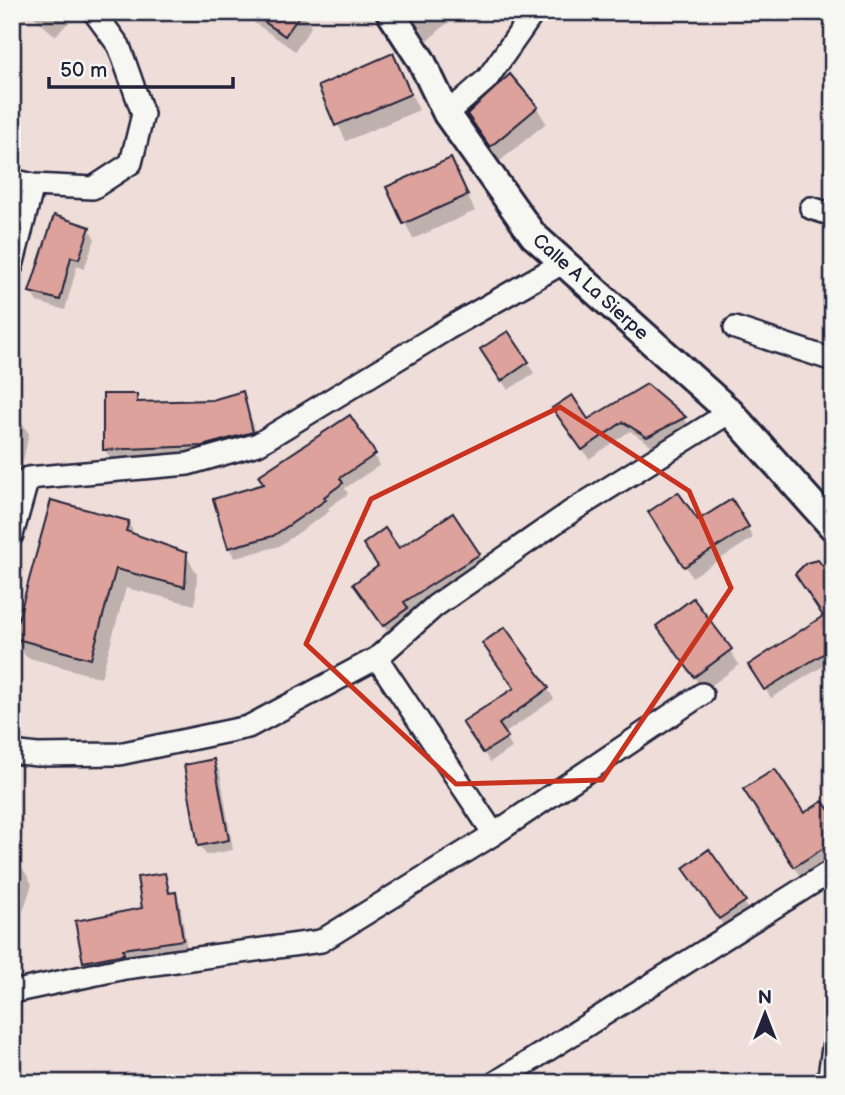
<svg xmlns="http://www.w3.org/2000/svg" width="845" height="1095" viewBox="0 0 845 1095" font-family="'Balsamiq Sans',sans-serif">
  <rect width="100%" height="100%" fill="#eeddd8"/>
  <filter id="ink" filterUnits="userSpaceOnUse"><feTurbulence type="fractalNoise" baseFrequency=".0143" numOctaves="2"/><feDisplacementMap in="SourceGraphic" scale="14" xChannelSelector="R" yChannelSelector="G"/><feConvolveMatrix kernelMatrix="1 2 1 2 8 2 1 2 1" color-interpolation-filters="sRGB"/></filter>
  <g filter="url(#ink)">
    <!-- shadow -->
    <path fill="#0003" d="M29,12H68L72,19L55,36Z
      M239,12H302L311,27L295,51Z
      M409,12H460L428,40Z
      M393,55L419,110L346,141L320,87Z
      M537,108L546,123L500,161L469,115Z
      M12,130L19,142L12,163Z
      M450,160L475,211L413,239L388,188Z
      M89,228L95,239L84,269L77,266L65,310L37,302L31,292Z
      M508,333L534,373L508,390L488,360Z
      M647,386L684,418L690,428L654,447L630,431L589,459L561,419L588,421Z
      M242,393L259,441L209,456L111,460L105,450L136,396L141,404L212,402Z
      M12,417L19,418L29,434L22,465L27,475L12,508Z
      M374,455L380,465L345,488L348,494L328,508L330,511L279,546L235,558L229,548Z
      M731,502L753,538L692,577L657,523H697Z
      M452,515L485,565L409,613L412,619L390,635L361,595L380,567L399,550Z
      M128,522L136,537L186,555L197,574L195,605L126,588L101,678L26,657L15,638Z
      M833,582V660L771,698L756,675L825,617Z
      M658,626L730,650L739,665L704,691Z
      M548,689L554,699L504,734L512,748L490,762L470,733Z
      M214,761L220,772L233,850L206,855L200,845Z
      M754,805L833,819V863L804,882Z
      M12,865L23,869L32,884L13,942Z
      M164,875L172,894H175L180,903L187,949L91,971L85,962L77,922L144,909Z
      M691,879L744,902L750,912L726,929Z"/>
    <!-- building -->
    <path fill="#dca29b" stroke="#22223b" stroke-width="2" d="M250,12H302L285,36Z
      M393,53L411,94L335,126L318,86Z
      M510,74L538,107L490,147L467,114Z
      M451,158L468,195L403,224L386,187Z
      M54,215L90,227L79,259L71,257L60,300L29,292Z
      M508,331L529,362L501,381L480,349Z
      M647,384L686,417L647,437L623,422L582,450L552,408L572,395L588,419Z
      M243,391L253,432L202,446L103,450V394H137V402L212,400Z
      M350,415L376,454L340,478L343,483L324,497L326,500L273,536L228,548L213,499L264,484L258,476Z
      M678,492L698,520L732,499L749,527L684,567L648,512Z
      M51,500L129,521L126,531L187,553L185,587L116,569L91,659L13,638Z
      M453,513L480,554L404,602L408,608L383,626L353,584L378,566L363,544L385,528L399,548Z
      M818,560L833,579V648L764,690L748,665L823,616L795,574L806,563Z
      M693,598L732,649L694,677L656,626Z
      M505,627L549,688L499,724L508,737L483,753L462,722L514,688L482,643Z
      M214,759L229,840L198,846L184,765Z
      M775,769L804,813L823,801L833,816V842L794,867L743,789Z
      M709,849L746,901L719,919L683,868Z
      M165,873L169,893L176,892L183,940L123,949L124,954L83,962L75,921L142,908L137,877Z"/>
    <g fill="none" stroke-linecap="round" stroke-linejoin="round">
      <!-- minor casing -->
      <g stroke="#22223b" stroke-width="26">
        <path id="minor" d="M447,114L487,79L534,12
          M12,180L33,185L93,188L131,163L143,114L119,46L94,12
          M811,208L833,215
          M12,266L33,185
          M735,328L833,360
          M12,535L28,478L188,464L258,444L447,329L561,264
          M377,658L494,834
          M12,752L37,755L119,754L248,727L377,658L435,606L572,511L730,412
          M12,992L125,968L321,941L494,834L702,694
          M495,1083L833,870
          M828,1083L833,1048"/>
      </g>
      <!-- tertiary casing -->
      <g stroke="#22223b" stroke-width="32">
        <g id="tertiary">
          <path id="s1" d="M390,12L421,60L447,114L533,235L730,412L833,527"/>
        </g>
      </g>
      <!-- minor -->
      <use href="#minor" stroke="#f6f6f2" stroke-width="21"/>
      <!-- tertiary -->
      <use href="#tertiary" stroke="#f6f6f2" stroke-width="26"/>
    </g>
  </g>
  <!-- marked area -->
  <path fill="none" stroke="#c8321e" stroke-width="5" stroke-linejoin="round" d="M560,407L689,491L731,588L602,780L456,784L306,644L371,499Z"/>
  <g text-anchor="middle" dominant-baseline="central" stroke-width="5" stroke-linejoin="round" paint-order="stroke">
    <!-- street labels -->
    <g font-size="19" fill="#22223b" stroke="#f6f6f2">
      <text stroke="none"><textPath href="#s1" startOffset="343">Calle A La Sierpe</textPath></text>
    </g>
  </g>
  <!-- margin -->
  <rect width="845" height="1095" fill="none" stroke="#f6f6f2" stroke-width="42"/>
  <rect x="21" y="21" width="803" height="1053" fill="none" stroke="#22223b" stroke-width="2.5" filter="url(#ink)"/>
  <!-- north arrow -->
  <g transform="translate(765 1014)" stroke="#f6f6f2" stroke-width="5" paint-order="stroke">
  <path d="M0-5L12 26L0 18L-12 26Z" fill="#22223b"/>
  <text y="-10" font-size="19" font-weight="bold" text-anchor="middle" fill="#22223b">N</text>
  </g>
  <!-- scale -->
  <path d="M49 77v10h184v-10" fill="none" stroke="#22223b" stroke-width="3.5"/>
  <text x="60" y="77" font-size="21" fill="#22223b" stroke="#f6f6f2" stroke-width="5" paint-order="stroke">50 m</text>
</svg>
